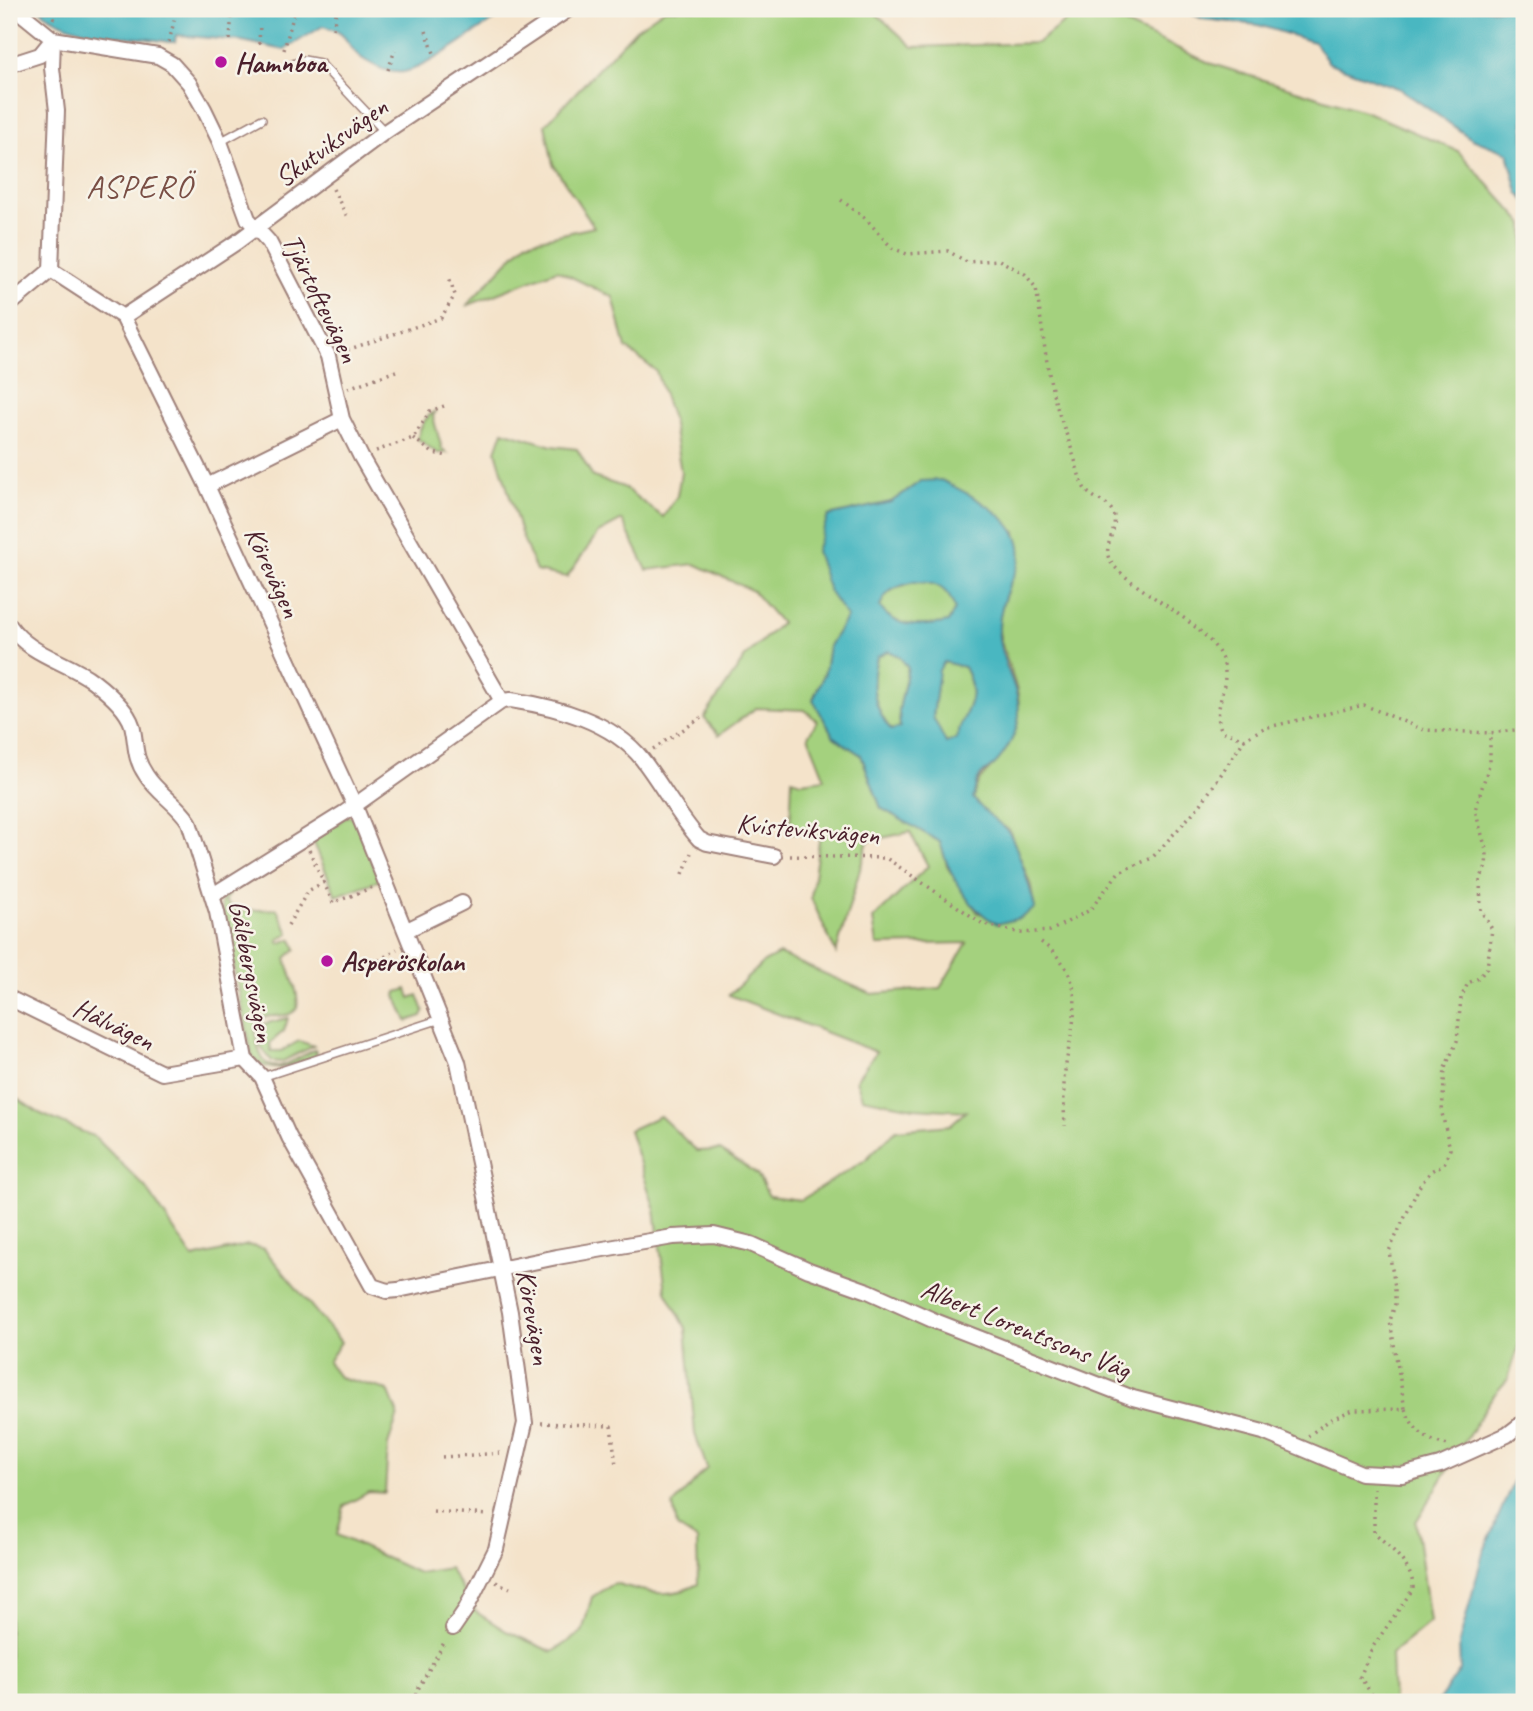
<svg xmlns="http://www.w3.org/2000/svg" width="1533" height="1711" viewBox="0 0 1533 1711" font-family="Caveat,sans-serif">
  <rect width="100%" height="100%" fill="#f7f3e8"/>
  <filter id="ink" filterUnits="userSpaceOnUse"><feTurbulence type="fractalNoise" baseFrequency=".0143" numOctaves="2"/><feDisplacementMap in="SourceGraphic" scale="14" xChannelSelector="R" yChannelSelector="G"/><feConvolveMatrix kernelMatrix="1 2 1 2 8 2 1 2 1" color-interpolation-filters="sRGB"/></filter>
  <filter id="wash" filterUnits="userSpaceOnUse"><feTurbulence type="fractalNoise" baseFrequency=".00686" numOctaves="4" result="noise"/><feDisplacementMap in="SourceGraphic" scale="28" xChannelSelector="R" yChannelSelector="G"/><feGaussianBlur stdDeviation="1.57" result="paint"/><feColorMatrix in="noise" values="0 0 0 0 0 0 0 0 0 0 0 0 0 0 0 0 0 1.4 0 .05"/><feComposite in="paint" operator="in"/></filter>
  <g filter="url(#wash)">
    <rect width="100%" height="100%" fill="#f4e3ca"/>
    <!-- green -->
    <path fill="#a4d17e" stroke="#777854" stroke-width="2" fill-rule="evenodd" d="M665,9H871L913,47L1037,43L1081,9H1092L1212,64L1367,112L1458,151L1524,224V1330L1508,1379L1492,1397L1416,1522L1430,1622L1391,1654L1393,1702H9V1093L39,1113L95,1137L146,1188L193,1258L248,1245L264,1249L341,1342L328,1362L339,1377L388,1390L398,1415L388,1445L385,1493L369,1492L344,1506L337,1535L418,1573L449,1568L476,1612L506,1631L552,1652L582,1632L592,1597L614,1583C645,1592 669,1600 698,1584L697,1540L677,1527L673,1505L707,1468L695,1434L686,1328L666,1291L655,1210L629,1130L660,1116L697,1151L720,1150L757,1174L769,1196L801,1200L865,1160L896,1130L950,1125L966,1111L914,1108L862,1098L856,1080L876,1052L729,995L764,962L779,954L872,994L940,988L967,943L877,945L873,919L928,866L910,832L868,841L836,953L811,898L820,834L790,832L792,779L801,782L825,779L808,736L817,721L805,710L756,708L719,735L704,718L746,656L781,623L753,591L695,564L647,570L622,520L598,533L567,577L536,571L521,533L496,451L503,431L552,446L577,449L593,477L623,487L663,517L677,496L681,472L672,419L656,371L626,348L613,297L557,270L466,306L526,242L594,227L553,164L545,125L636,29ZM921,481L1016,532C1026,573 998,590 999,630C1000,651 1023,692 1018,708C1014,724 1006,751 995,763C981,781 979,774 973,798L986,815L1009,830L1031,886L1034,907L1020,918L978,913L948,868L940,842L881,808L861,755L834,737L813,699L825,672L829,646L847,617L828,516L891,502Z
      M435,412L433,417L442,449L447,453H437L418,439C418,430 426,415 435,412Z
      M914,582C936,582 948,587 955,609L948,622C924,627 895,629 880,607C886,589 896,588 914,582Z
      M888,651L899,656L908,667L899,710L900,728L891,730C873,707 870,685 877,657Z
      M944,662L964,667C982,700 964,709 956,739L945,743L933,717L939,669Z
      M347,816L353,817L380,880L336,896L313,841Z
      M231,890L225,902L238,911L277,909L289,933L278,940L279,943L292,939L296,949L286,958C289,974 300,992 297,1008C288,1022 267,1010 258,1022C253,1028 256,1036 257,1043C266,1085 290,1060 315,1050L317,1055C296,1063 269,1080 252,1056L221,903L226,892Z
      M407,989L410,998L418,995L424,1011L422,1016L407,1021L396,996L397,992Z
      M288,1018L284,1031L270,1043L271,1051H281L299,1041L314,1046L281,1062L272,1061L260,1046L259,1025Z"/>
    <!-- water -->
    <path fill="#49b7c1" stroke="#4a6b76" stroke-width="2" fill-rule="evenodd" d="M39,9H511C484,24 431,67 404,72C391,74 374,66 363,59C344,47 353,34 323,26L284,50L242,41L176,35L175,42H169C126,34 74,39 39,9Z
      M1181,9H1524V200L1518,192L1508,153L1472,139L1400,89L1329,63L1314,42L1258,25L1203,19Z
      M941,480C974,497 1040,526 1015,573C1005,592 997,617 999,639C1002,667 1024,693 1018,722C1015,736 1005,754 995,764C990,769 982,772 979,778C975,783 975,792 973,798C983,812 994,818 1006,829C1015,836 1032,894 1035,908L1020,918L997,924C965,906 950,876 940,842L881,808L861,755L834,737L813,700L825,672L829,646L847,617L829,591L816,551L828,516L891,502L921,481ZM914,582C936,582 948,587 955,609L948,622C924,627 894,629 880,607C886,589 896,587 914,582ZM888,651L899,656L908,668L899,710L900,728L891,730C873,708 870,685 877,657ZM944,662L964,667C982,700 964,709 956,739L946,743L933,717L939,670Z
      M1524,1456V1702H1438L1460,1670L1459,1643L1483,1553Z"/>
  </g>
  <g filter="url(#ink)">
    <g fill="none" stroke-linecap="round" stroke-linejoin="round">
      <!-- lane casing -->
      <g stroke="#9f817a" stroke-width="10">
        <path id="lane" d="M293,64L304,60L320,63L385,132
          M220,142L262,119
          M262,1077L441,1019"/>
      </g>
      <!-- street casing -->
      <g stroke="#9f817a" stroke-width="18">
        <path id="street" d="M16,9L53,39L158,56L172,64L189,83L204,109L220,142L248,219L269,242L328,356L342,419L361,457L502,701
          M9,65L40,55L53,39
          M51,270L123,317L207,486L355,806L458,1062L510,1312L525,1423L496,1549L466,1609L453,1628
          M51,270L57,111L52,68L53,39
          M9,305L51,270
          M123,317L237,242L382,134L569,9
          M207,486L342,419
          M9,625C29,655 66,661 93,681C106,691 127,709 132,725C137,745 133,756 146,775C158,794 178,804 189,822L217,912L245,1059L262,1077L289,1137L372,1286L387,1291L398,1290L557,1257L673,1237L714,1235L751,1244L809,1270L868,1291L935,1321L1133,1398L1263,1432L1361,1473L1402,1475L1440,1465L1507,1435L1524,1422
          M213,895L344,813L502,701L511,700C556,707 612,721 642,759C662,785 677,814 699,839L707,843L774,856
          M407,930L462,903
          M9,998L162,1073L245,1059"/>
      </g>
      <!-- path -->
      <path stroke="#9f817a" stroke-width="3.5" stroke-dasharray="2 5" stroke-linecap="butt" d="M53,19L57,9
        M333,29L337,9
        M426,31L435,56
        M230,40L232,9
        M169,42L177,9
        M259,44L260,24
        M284,50L294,13H287V9
        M388,70L395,50
        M333,189L347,217
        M841,200L866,219L892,248L907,254L948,251L967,262L999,260L1025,274L1036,288C1042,323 1045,359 1053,393C1058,414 1067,434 1073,454C1077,465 1079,480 1085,489C1091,499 1109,501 1113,513C1120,532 1097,549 1114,566C1142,596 1207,623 1222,659C1233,683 1210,709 1222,731L1245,739
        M341,352L441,318L455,295L449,277
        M348,388L396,371
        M413,438L433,453L448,456
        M376,451L413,438L430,411L447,405
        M653,749L701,718
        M309,850L333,903L373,887
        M790,856L886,858L983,924L1021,933L1050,931L1090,910L1119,872L1152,858L1201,804L1245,739L1264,728L1364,705L1424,730L1490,733L1524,729
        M683,874L691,853
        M288,925L308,891L324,882
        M1041,942C1092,979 1072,1019 1065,1071C1063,1089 1064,1107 1065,1126
        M367,968L397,949
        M1405,1409C1414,1431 1425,1441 1449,1445
        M541,1423L611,1426L616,1465
        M1308,1436L1331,1419L1353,1410L1405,1409L1390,1321L1395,1304V1287L1389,1251L1419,1187L1431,1171L1444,1164L1450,1149L1442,1113L1445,1068L1457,1041L1461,998L1468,983L1479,978L1487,968L1492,929L1481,911L1480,880L1486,866L1487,853L1475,810L1490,762V733
        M442,1457L503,1453
        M1374,1488V1532C1389,1547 1414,1566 1413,1589L1372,1648L1360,1677L1377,1702
        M433,1511L488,1515
        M496,1582L510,1588
        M416,1702L417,1691L445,1641"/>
      <!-- lane -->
      <use href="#lane" stroke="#fff" stroke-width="7"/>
      <!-- street -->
      <use href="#street" stroke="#fff" stroke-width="14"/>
    </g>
  </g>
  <!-- markers -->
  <g fill="#b5179e" stroke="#f7f3e8" stroke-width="2.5">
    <circle cx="221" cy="62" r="7"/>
    <circle cx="327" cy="961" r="7"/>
  </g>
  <g text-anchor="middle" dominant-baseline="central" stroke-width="5" stroke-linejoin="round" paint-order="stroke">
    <!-- poi labels -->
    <g font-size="28" font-weight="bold" fill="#4a1f2b" stroke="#f7f3e8" text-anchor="start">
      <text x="235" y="62">Hamnboa</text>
      <text x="341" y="961">Asperöskolan</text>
    </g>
    <!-- street labels -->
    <g font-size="28" fill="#4a1f2b" stroke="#f7f3e8">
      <text transform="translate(331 142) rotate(-36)">Skutviksvägen</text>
      <text transform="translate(321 298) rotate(64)">Tjärtoftevägen</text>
      <text transform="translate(273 572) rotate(65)">Körevägen</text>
      <text transform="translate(808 829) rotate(5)">Kvisteviksvägen</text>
      <text transform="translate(252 971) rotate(79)">Gålebergsvägen</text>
      <text transform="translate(114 1024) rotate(26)">Hålvägen</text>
      <text transform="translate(534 1317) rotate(80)">Körevägen</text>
      <text transform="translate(1026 1329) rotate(22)">Albert Lorentssons Väg</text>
    </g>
    <!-- quarter labels -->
    <g font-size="32" letter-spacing="2" fill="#794e44" stroke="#f7f3e8">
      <text x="140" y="186">ASPERÖ</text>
    </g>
  </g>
  <!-- margin -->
  <rect width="1533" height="1711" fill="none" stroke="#f7f3e8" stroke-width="35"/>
</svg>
